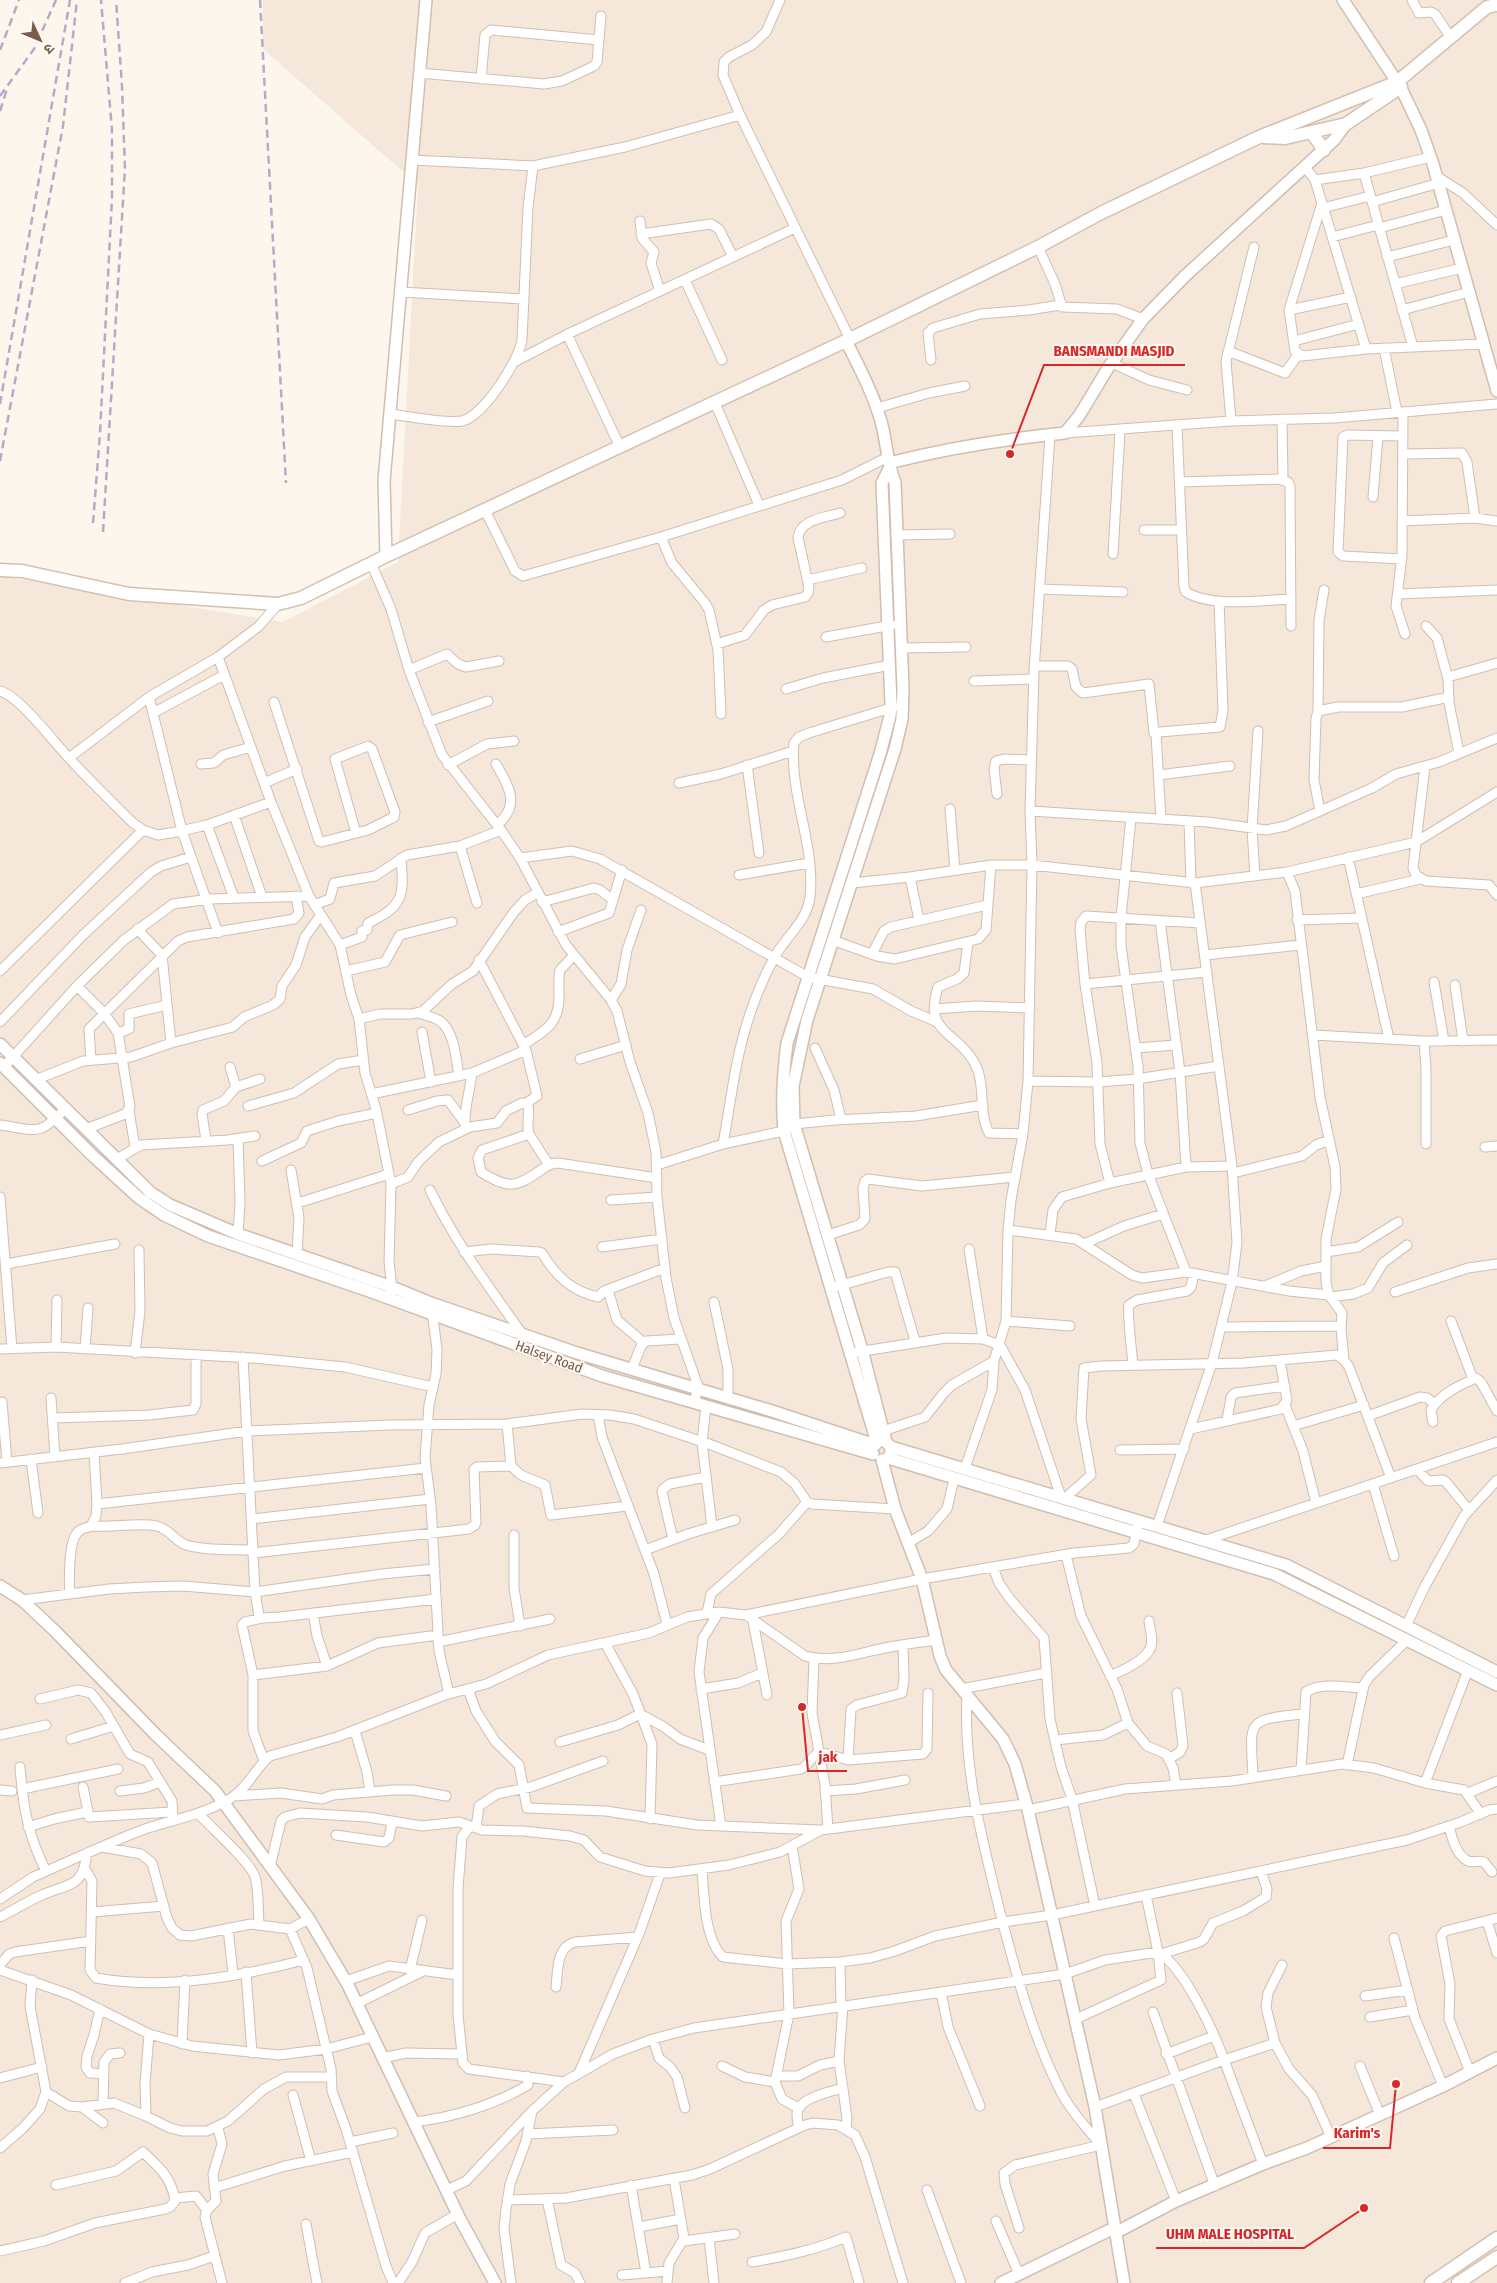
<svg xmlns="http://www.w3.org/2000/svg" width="1497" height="2283" viewBox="0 0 1497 2283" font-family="'Fira Sans Condensed','Noto Sans Devanagari',sans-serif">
  <rect width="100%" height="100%" fill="#fdf6ec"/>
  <!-- residential -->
  <path fill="#f5e8da" d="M263,0H1497V2283H0V576L283,622L398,562L418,185L263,49Z"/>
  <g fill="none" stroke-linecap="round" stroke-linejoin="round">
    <!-- minor casing -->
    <g stroke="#d1beb0" stroke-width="11">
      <path id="minor" d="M780,0L766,32L752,45L729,57L724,62L723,75L740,115L850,339
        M1412,0L1419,13L1431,12L1435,14L1451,38
        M419,73L544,84L562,81L594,66L597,62L601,16
        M481,79L485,35L491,30L599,40
        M533,166L625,147L740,115
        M1305,167L1315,180L1366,349
        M1364,173L1413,347
        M1436,176L1463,193L1497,225
        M1315,180L1364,173L1431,157
        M1372,202L1439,183
        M1322,203L1289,310L1295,351L1302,356L1366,349L1483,344
        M1323,208L1370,196
        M640,221L642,238L654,252L651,263L660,291
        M1379,228L1446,210
        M641,234L711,224L719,229L733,257
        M1332,237L1378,225
        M1038,247L1055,284L1062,307L1117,309L1143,319
        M1387,257L1454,240
        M685,280L722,360
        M1395,284L1462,268
        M401,292L523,299
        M1289,310L1351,297
        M1402,310L1469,292
        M567,334L620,447
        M1294,341L1359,324
        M1384,348L1397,412
        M1228,351L1285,373L1298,355
        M931,360L928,333L933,328L980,314L1029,310L1060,305
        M514,362L570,333L795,228
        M1112,363L1149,380L1187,390
        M715,403L759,505
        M877,408L929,393L965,386
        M1403,412L1402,555L1396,606L1405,634
        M390,414C408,416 446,424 462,421C484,416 519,360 522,340L528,207L533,166L412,160
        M1282,419L1283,480
        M1231,421L1226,361L1254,247
        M1177,425L1184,587L1186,592C1212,608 1261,600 1291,599
        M1065,433L1231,421L1334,418L1497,404
        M1050,435L1034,671L1030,811L1032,865L1028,1081L1023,1134L1011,1200L1008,1230L1076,1239L1132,1275L1142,1278L1186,1272L1289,1291L1329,1295
        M1403,454L1462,453L1467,462L1475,518
        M1180,482L1278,479L1288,482L1290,486L1291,626
        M1373,497L1378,436
        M485,510L515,571L523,576L661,537L842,480L888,457
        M1402,521L1475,518L1496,521
        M1144,530H1181
        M896,535L950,534
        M661,537L672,563L705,603L709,610L718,650L721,714
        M1113,554L1120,431
        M1402,559L1343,556L1338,552L1343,437L1348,435L1403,436
        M371,563L391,609L409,670L442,755L501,830L520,858L566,945L611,1000L617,1011L630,1062L648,1113L656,1152L657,1197L666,1278L674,1318L699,1389L693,1402
        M807,580L862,568
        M1040,589L1123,592
        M1398,594L1497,590
        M1426,626L1437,638L1448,679L1449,703L1459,753
        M826,637L892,625
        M717,644L745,635L764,610L772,605L805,597L808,593L809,587L798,538C800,519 824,518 840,513
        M901,648L966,647
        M1035,666H1068L1072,669L1076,687L1083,693L1149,684L1154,733
        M409,670L447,654L458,664L466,667L499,661
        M1448,677L1497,663
        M974,681L1034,679
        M786,689L823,678L890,665
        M0,691C18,695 54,742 68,757C89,780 111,801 133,823L143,830L158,835L176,832L207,825L271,802
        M149,697L182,831L218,933
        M274,702L319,841L322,842L368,830L394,817L395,812L372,749L368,746L335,759L356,833
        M1318,711L1319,620L1324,590
        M153,713L224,675
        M428,722L488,701
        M69,758L149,697L218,657L259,626L278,604
        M201,764L214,763L223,755L251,747
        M496,764C509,787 521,805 497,825
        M448,765L487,744L514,741
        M747,765L759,853
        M1425,766L1413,868L1416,875L1426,881L1489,885L1497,895
        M1159,775L1230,766
        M264,783L297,769
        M679,783L721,774L793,751
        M997,794L994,769L996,761L1004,759L1031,760
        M950,809L955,870
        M1030,811L1208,822L1266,830L1286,826L1372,788L1396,774L1439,762L1497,738
        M1320,811L1314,780L1316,718L1318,711L1338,707H1402L1449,697
        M234,815L262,897
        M1131,818L1121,917V946L1138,1066L1140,1143L1148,1174L1186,1272
        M1161,819L1156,734L1159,732L1220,727L1223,711L1219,601
        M1189,821L1191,883
        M207,825L234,898
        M460,846L477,903
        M1348,857L1389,1039
        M520,858L572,851L600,859L808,977L873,989L911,1011L935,1021
        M1287,872L1295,891L1320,1097L1335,1167L1336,1189L1326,1239V1283L1329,1295L1342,1313L1341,1329
        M739,875L809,863
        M1255,876L1252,829L1258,731
        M910,877L919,920
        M852,883L910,877L991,865H1032L1195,883L1287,872L1416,842L1497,792
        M1356,894L1420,879
        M309,896L340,945L351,995L359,1019L365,1073L376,1109L391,1184L389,1262L392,1287L389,1299
        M542,902L594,888L600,890L613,900
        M314,905L330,899L334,883L375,876L407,855L460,846L501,830
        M1297,920L1361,918
        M1160,921L1180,1072L1186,1167
        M137,929L162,955L171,1043
        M558,932L609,913L622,870
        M832,940L877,956L895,959L978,939L986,930L991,865
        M968,942L964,973L957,979L938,987C923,1035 958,1031 975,1064C986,1084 978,1113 989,1133L1023,1134
        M340,945L362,937V931L367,930L368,923C404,906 404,896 401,858
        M872,954L884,931L891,927L987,905
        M1205,955L1300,945
        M479,960L526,1050L537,1096L526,1103
        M0,971L143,830
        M346,971L385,962L400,935L452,922
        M1434,982L1444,1041
        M1085,984L1207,972
        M1455,985L1463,1041
        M77,986L104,1013L118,1033L130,1107L125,1114L86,1129
        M611,1000L621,984L627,950L641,910
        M934,1009L976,1006L1030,1008
        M418,1013C425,1015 434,1017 440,1021C455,1032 456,1060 459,1076
        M359,1019L380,1014H412L423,1011L452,984L473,971L514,912L525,900L537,893
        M0,1022L83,935L151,872L161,866L191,857
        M422,1032L431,1082
        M118,1033L129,1029V1014L167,1005
        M1313,1035L1424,1041L1497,1040
        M1424,1041L1426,1069V1144
        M523,1045C544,1031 559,1025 559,997C559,988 558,979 560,970L574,955
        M815,1048L834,1090L841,1119
        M1135,1048L1177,1045
        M580,1059L626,1045
        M91,1060L89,1029L178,941L187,937L294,919L299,913L296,896
        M4,1067L77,986L124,940L173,904L210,899L309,896L271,802L218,657
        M230,1067L236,1087
        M35,1080L83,1061L131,1057L171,1043L233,1027L244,1017L273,1005L280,999L282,986L296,965L305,937L320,916
        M1028,1081L1099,1082L1137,1079L1219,1066
        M371,1094L472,1073L526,1050
        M248,1106L294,1093L338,1064L363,1060
        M408,1110L437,1101L448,1100L465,1123
        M129,1111L135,1147
        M0,1125C37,1130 38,1137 65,1109
        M465,1125C464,1108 470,1091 472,1073
        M529,1134L482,1150L478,1158L481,1172C508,1189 516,1188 541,1170C547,1166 551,1163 558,1163L657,1178
        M238,1139L240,1202L238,1234
        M206,1140L202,1114L203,1110L224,1101L236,1087L260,1079
        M723,1144C731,1100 736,1053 751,1011C757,993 765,975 774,958C785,937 807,922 810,897C816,846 789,794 794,743L799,737L809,733L894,707
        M1485,1147L1497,1146
        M117,1159L141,1145L228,1140L255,1136
        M262,1161L301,1143L307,1131L338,1121L377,1113
        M657,1165L723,1144L784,1131L794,1124L835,1120L916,1116L983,1105
        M291,1170L299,1218L297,1254
        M1233,1173L1302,1156L1316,1145L1329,1140
        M1110,1183L1100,1144L1097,1063L1085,984L1080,930L1081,922L1086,916L1200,923
        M391,1184L408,1177L418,1162L439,1142L470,1127L497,1123L506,1111L522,1103L528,1105C530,1115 526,1125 529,1134L549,1165
        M430,1190C455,1242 489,1287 523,1335
        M0,1197L12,1349
        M611,1200L657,1197
        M298,1203L389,1174
        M1050,1234L1053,1210L1062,1197L1110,1183L1186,1167L1232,1166
        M828,1235L859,1225L865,1219L863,1188L865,1181L868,1179L922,1186L1015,1177
        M1084,1244L1124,1226L1163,1214
        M602,1247L662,1239
        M969,1249L983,1339
        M464,1252L492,1249L539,1252L542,1253C556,1276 571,1291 598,1297L604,1291L665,1268
        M1326,1252L1358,1247L1398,1222
        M6,1264L115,1244
        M1265,1286L1301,1271L1326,1266
        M831,1288L888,1272H895L915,1341
        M608,1290L617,1320L644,1343
        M1395,1292L1468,1268L1497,1264
        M1331,1297L1353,1294L1368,1288L1383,1263L1407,1245
        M714,1302L728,1369V1397
        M432,1311L437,1349L436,1374L429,1405L425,1458L431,1505L439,1651L449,1694
        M1006,1321L1070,1326
        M1451,1321L1473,1379
        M1222,1327L1338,1326L1341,1329L1344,1360
        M56,1347L57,1300
        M0,1349L56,1347L253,1358L345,1367L433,1387
        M85,1349L88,1308
        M135,1353L140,1311L139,1250
        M851,1353L946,1338L983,1339L1000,1345L1025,1390L1061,1497
        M243,1357L255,1592L259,1616L262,1618L280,1617L436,1599
        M1133,1365C1132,1355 1127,1311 1129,1305L1137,1300L1187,1291L1191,1287L1194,1273
        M632,1369L641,1346L646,1341L680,1339
        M51,1398L55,1457
        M2,1402L7,1462
        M1285,1405L1303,1451L1316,1503
        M706,1406L702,1442L712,1527
        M598,1415L602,1437L654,1574L667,1624
        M1368,1416L1420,1397L1427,1398L1435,1404
        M53,1418L149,1415L193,1410L196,1404V1355
        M1227,1420L1231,1397L1235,1393L1285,1386
        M1433,1422L1431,1410C1440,1394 1460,1385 1476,1378L1481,1382L1497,1411
        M507,1424L511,1466L521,1475L545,1485L551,1515L627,1506
        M1293,1426L1364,1405
        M1191,1429L1281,1409L1287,1400L1280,1361
        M883,1431L925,1417L943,1394L952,1385L994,1361
        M1120,1450L1184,1449
        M31,1459L38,1513
        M0,1463L122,1449L247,1431L390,1425L507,1424L582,1414L610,1415L634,1419L709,1444L781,1472L795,1484L807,1502L812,1504L895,1509
        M965,1468L992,1390L994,1361L1006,1321L1008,1230
        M1417,1469L1428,1481L1443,1480L1446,1482L1468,1509
        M1373,1484L1394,1556
        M1065,1498L1091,1475L1081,1419L1084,1368L1101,1366L1244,1363L1337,1355L1344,1360L1349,1367L1391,1478
        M97,1504L426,1468
        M252,1519L430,1499
        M91,1526C111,1528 139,1522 157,1526C169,1529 175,1541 186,1545C207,1551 231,1549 253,1550
        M1157,1526L1212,1363L1232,1282L1237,1243L1232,1166L1195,883
        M514,1535V1588L520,1626
        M673,1539L662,1492L663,1489L670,1484L706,1477
        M1206,1540L1497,1442
        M908,1543L928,1531L947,1509L954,1479
        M645,1550L688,1534L735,1520
        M253,1553L469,1529L475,1525L476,1522L474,1469L477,1467L511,1466
        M1066,1555L1081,1616L1117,1689L1128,1723L1147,1746L1166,1754L1173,1768L1176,1785
        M993,1567L999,1583L1010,1599L1044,1638L1050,1719L1061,1767L1072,1799L1095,1906
        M70,1594C69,1581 68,1539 79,1531C82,1528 87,1528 91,1526L96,1516L97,1504L94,1453
        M22,1600L109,1589L146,1587L183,1586L255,1592L382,1574L435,1569
        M719,1612L703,1638L699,1672L721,1826
        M313,1613L317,1636L327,1666
        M707,1613L711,1594L779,1534L807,1502
        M746,1615L805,1656C834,1664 861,1652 890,1647C905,1644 921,1642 937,1640
        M262,1618L245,1622L242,1625L253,1675V1731L264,1761
        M753,1621L767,1695
        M1406,1626L1425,1586L1464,1516L1497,1480
        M438,1642L550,1619
        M605,1643L633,1694L652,1744L650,1819
        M814,1659L812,1713L825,1785L828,1829
        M253,1675L327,1666L378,1643L438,1635
        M1110,1676C1123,1670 1143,1662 1150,1649C1154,1642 1150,1629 1149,1621
        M468,1689L476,1711L495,1741L519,1765L527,1808L606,1811L697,1825L820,1830
        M701,1689L738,1683L762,1673
        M961,1689L1046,1673
        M967,1696C963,1769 982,1838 999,1908C1015,1970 1032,2036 1062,2094C1072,2113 1087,2128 1101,2145L1015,2165L1004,2173L1005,2184L1019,2228
        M40,1699L78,1690L91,1693L105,1711L130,1754L148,1762L172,1801L173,1821
        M355,1731L367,1772L370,1791
        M0,1735L46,1725
        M71,1739L114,1726
        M1055,1740L1103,1735L1128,1723
        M560,1742L618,1725L640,1714L664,1727L680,1739L709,1750
        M1169,1759L1180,1752L1183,1746L1177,1693
        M848,1760L851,1709L857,1705L902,1693L904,1679L903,1645
        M1347,1765L1364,1685L1369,1677L1407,1640
        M20,1767C23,1806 28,1836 46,1871
        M1301,1770L1306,1692C1320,1682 1346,1687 1363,1688
        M1253,1778C1251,1721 1243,1720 1303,1714
        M714,1782L801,1769C810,1765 811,1755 820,1752L848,1760L923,1754L927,1749L928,1693
        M1425,1783L1468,1670
        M83,1787L89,1817L172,1812
        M22,1789L118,1769
        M0,1790L12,1791
        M120,1791L144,1788L160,1782
        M825,1791L856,1789L905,1780
        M1468,1793L1497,1781
        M234,1796L281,1793L322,1799L333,1795L393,1790H413L446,1796
        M1028,1810L1125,1789L1232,1781L1342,1764L1374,1768L1425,1783L1464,1790L1481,1814
        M198,1813C210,1827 251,1862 255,1877C259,1891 258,1909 259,1924
        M470,1826L462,1837L458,1888V2015L463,2063L469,2069L564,2082
        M1449,1826C1452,1838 1456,1855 1468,1861C1474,1863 1479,1860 1484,1862L1492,1872
        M28,1827L54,1819L87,1812
        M476,1828L479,1806L497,1794L531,1787L603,1761
        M336,1835L384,1842L389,1838L392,1822
        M792,1846L799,1889L786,1921L789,2014L775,2082L782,2099L798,2108
        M102,1847L141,1854L152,1863L167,1918L172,1928L180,1935L191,1936L251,1924L290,1929L309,1919
        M270,1867L281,1821L285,1817L300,1813L367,1817L422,1826L459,1822L482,1830L523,1831L570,1836L584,1840L600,1857L645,1871L669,1873L729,1865L780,1852L821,1830L1025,1804
        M85,1869L92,1881L90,1970L96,1978C164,1990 238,1977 304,1960
        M702,1869C704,1894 704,1939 723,1957L787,1964L840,1962L870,1958L895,1951L935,1936L1003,1922L1052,1915L1407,1840L1461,1822L1489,1810L1497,1809
        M0,1899L33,1877L87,1853
        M92,1912L164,1906
        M0,1917C14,1910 28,1901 42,1895C70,1883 83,1888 87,1853C107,1845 127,1835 148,1828C176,1819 205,1814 231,1798C248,1788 255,1768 270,1756L337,1737L445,1695L486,1684L548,1655L649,1633L687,1617L719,1612L746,1615L922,1579L1074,1553L1129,1548L1134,1544L1137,1527
        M1487,1921L1497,1953
        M228,1928L233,1974
        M290,1929L307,1968L331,2069L332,2091L346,2129L386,2266L393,2283
        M1394,1938L1415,2018L1443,2086
        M1161,1954L1200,1942L1204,1939L1213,1923L1243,1911L1266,1897L1267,1889L1261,1871
        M840,1962L841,2006
        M0,1965L9,1954L15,1952L91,1941
        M1282,1965L1268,1993L1266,2007L1275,2043L1289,2069L1312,2095L1331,2137
        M0,1970L71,1995L149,2034L192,2046L279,2055L326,2049L372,2037
        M410,1970L422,1920
        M246,1972L252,2053
        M346,1981L389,1966L458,1975
        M556,1987C558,1971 556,1947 575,1942L638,1937
        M941,1992L948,2027L980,2106
        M1365,1996L1408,1990
        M356,2004L421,1972
        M843,2005L839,2061L847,2118L846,2128
        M100,2009L94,2035L87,2056L86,2067L90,2073L103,2074
        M1153,2012L1215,2186
        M1370,2017L1413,2010
        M1076,2019L1161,1980L1158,1952L1146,1895
        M653,2039L659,2058L670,2067L677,2077L685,2108
        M182,2044L185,1980
        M1166,2054L1214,2036
        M382,2058L406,2053L461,2054
        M722,2066L745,2077L775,2082
        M1360,2066L1380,2115
        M1470,2072L1449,2019L1450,1984L1441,1936L1445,1931L1497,1918
        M579,2073L639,1934L660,1874
        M776,2076H798L820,2065L839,2061
        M0,2078L42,2067
        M46,2092L69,2106L82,2107L114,2103L146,2116L145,2084L149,2034
        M1134,2094L1176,2201
        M293,2095L311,2161
        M103,2103L104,2062L110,2054L120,2053
        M82,2107L103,2123
        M1095,2107L1224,2060L1263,2164
        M146,2116L170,2128L182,2131H207L228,2121L264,2089L286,2077H331
        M413,2122C451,2118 495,2105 528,2085L527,2076
        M218,2128L222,2144L213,2174L216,2201L207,2210L205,2217L222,2283
        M799,2128C798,2122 795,2113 799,2108C805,2097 832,2091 843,2088
        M527,2134L613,2130
        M350,2142L393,2133
        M0,2148L23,2128L40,2109L46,2092L30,2006L32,1980
        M631,2185L646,2273
        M214,2188L285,2166L353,2152
        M447,2190L466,2181L532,2111
        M927,2190L961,2283
        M175,2198L196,2196L207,2210
        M547,2199L561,2265L575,2273L580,2283
        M508,2200L566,2198L692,2175L710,2169L805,2125L813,2123L838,2125L855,2135L865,2157L903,2283
        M996,2221L1019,2274
        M306,2224L317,2283
        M639,2227L681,2219
        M709,2238L714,2283
        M684,2241L735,2234
        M0,2251L44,2241L95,2223L165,2209L170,2207L175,2201C172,2178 159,2167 143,2152L116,2171L56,2185
        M752,2262C786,2256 815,2250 846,2237L859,2283
        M622,2275L668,2271
        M125,2283L152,2272L188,2265L214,2256
        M398,2283L412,2262L425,2233L458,2214
        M511,2283L504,2229L506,2209L510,2184L526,2141L532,2111L564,2082L613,2054L653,2039L694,2028L1065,1974L1105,1960L1158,1952C1184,1967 1214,2032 1224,2060L1275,2043
        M667,2283L669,2263L684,2238L674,2179"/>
    </g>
    <!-- tertiary casing -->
    <g stroke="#d1beb0" stroke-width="14">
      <path id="tertiary" d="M1343,0L1401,88L1421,130L1433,164L1497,391
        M846,341C859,367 872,391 880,418C887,439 886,462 895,482L903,689L902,719L895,749L807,1020L793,1086L794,1124L862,1350L886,1442L891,1447V1453L888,1458
        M889,463C947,448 1005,439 1065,433L1079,416L1108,368L1143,319L1185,276L1334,140L1346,124
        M386,556L384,481L426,0
        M0,1044L150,1192L170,1205L238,1234L392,1287L431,1303L577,1353L772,1411L875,1445
        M0,1063L92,1155L139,1198L164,1215L208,1236L369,1291L602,1376L873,1454
        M877,1443L784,1131C781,1100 783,1073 787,1043L880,754L890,716L891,704L882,483L889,469
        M891,1447L1286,1565L1497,1672
        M882,1460L895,1509L922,1579L940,1656L946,1670L1003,1739L1015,1764L1028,1810L1095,2107L1124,2283
        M883,1460L888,1458L1274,1574L1497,1685
        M0,1586L22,1600L55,1631L156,1735L215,1791L309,1919L348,1985L460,2219L495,2283
        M1115,2233L1176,2201L1263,2164L1307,2148L1443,2086L1497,2058
        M1001,2283L1114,2228"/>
    </g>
    <!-- secondary casing -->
    <g stroke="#d6c0b0" stroke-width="15">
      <path id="secondary" d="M1312,133L1324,150
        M1264,137L1285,138L1346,124L1401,87
        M0,570L22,571L129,594L278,604L301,598L386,556L850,339L1038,247L1101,213L1259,137L1397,82L1487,7L1496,5
        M1431,2283L1497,2238
        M1458,2283L1497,2257"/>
    </g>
    <!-- minor -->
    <use href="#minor" stroke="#fff" stroke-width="9"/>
    <!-- tertiary -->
    <use href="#tertiary" stroke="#fff" stroke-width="11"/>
    <!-- secondary -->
    <use href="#secondary" stroke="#fff" stroke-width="12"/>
    <!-- rail -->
    <path stroke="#b9a8c9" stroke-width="2.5" stroke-dasharray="8 5" stroke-linecap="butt" d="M260,0L286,483
      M0,50L19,0
      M0,96L34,49L56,0
      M0,111L7,89
      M0,404L70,0
      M0,461L63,126L77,0
      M93,523L100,433L112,198V130L101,0
      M103,532L125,168L122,86L116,0"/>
  </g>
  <g text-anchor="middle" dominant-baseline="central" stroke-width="4" stroke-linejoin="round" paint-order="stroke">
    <!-- street labels -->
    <g font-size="14" fill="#7a5c4d" stroke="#fffaf3">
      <text transform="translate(549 1357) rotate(20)">Halsey Road</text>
    </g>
  </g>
  <!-- callouts -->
  <path fill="none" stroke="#d62828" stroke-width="2" d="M1010 454L1044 365H1185M802 1707L808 1771H847M1396 2084L1390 2148H1323M1364 2208L1304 2248H1156"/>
  <g fill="#d62828" stroke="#fffaf3" stroke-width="2">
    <circle cx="1010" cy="454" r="5"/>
    <circle cx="802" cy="1707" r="5"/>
    <circle cx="1396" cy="2084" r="5"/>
    <circle cx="1364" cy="2208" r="5"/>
  </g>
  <g font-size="15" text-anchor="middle" font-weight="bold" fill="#d62828" stroke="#fffaf3" stroke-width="4" stroke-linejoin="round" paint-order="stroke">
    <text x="1114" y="356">BANSMANDI MASJID</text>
    <text x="828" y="1762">jak</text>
    <text x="1357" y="2138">Karim's</text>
    <text x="1230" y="2239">UHM MALE HOSPITAL</text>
  </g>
  <!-- north arrow -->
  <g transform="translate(40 40) rotate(134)" stroke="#fffaf3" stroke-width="4" paint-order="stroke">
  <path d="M0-4L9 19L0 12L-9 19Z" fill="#7a5c4d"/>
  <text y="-8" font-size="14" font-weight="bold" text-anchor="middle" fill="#7a5c4d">उ</text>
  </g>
</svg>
